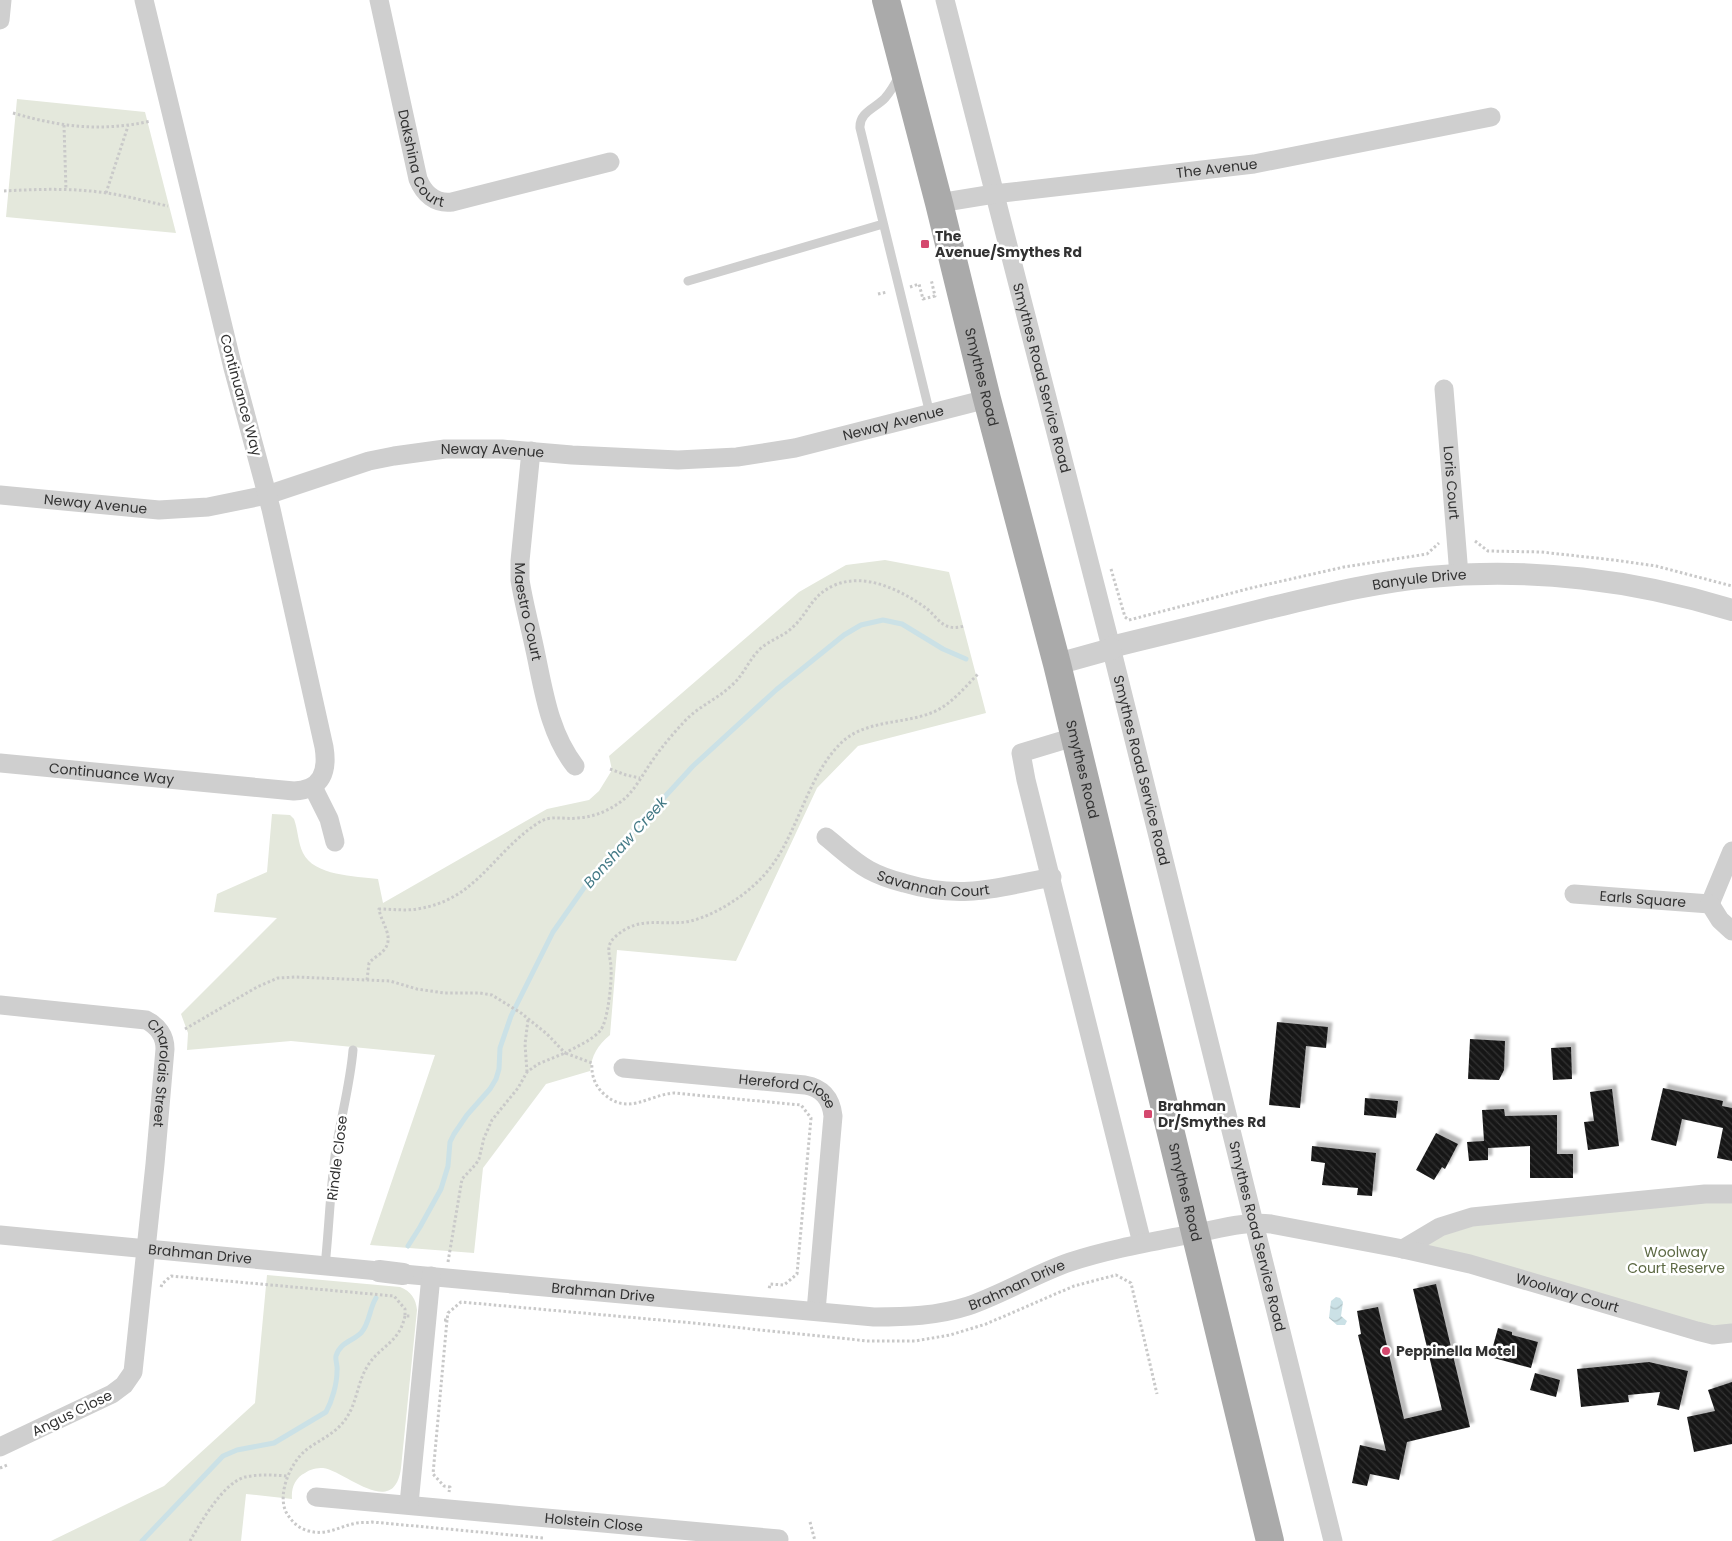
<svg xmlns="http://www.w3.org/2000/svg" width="1732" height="1541" viewBox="0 0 1732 1541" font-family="Poppins,sans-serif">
  <defs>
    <pattern id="water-waves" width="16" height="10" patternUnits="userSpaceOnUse" patternTransform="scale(1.25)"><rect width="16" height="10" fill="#cbe1e6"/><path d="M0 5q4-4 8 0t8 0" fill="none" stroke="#afc2c6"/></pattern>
    <pattern id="building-back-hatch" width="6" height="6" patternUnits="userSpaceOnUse" patternTransform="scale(1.25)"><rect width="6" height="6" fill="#191919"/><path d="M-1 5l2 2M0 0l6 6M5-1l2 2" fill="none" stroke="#323232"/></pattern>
    <filter id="shadow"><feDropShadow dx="4.5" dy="-4.5" stdDeviation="1" flood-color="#0004"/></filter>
  </defs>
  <rect width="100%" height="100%" fill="#fff"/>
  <!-- green -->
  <path fill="#e4e8dc" d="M17,99L145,112L176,233L6,217Z
    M885,560L949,572L986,713L858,746L817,788L736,961L617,950L610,1035C597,1046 592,1055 590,1071L546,1084L483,1168L474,1253L370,1245L435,1055L291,1041L187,1050L188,1033L181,1014L277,918L214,912L217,894L267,872L272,814L290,815L294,819C298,830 298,843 303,853C314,876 355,876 378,879L383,903L547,809L589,800L599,791L612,770L609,756L799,592L846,565Z
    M1732,1201V1325L1715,1328L1427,1247V1242L1465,1225L1666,1204Z
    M267,1275L400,1287C411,1291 416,1299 417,1310L401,1468C394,1520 346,1471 323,1468C317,1468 310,1469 305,1473C295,1478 291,1488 292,1499L246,1494L241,1541H51L164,1486L255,1403Z"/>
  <!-- water -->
  <path fill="url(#water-waves)" d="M1336,1297L1340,1298L1343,1302L1341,1316L1347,1321L1345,1325H1337L1329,1318L1331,1301Z"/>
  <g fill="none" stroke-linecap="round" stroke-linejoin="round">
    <!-- stream -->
    <path stroke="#cbe1e6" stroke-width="5" d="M408,1246L420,1227L441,1189L448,1166L450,1142L454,1134L467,1115L490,1089L496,1079L499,1069L500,1048L511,1016L553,932L593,875L693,766L776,690L844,635L861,625L883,620L902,624L943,649L966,659
      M142,1541L223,1456L237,1450L274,1443L326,1412C332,1401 337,1384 337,1371C338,1366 335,1360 336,1356C340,1342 353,1341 361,1333C370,1323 369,1309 376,1298"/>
  </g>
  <!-- building -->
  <path fill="url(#building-back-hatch)" filter="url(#shadow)" d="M1277,1022L1328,1027L1326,1048L1306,1046L1300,1108L1269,1105Z
    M1470,1039L1505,1041L1504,1070L1499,1080L1468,1079Z
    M1571,1047L1572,1079L1553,1080L1551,1048Z
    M1663,1088L1723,1101L1722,1106L1732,1108V1161L1717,1158L1723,1128L1682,1119L1676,1146L1651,1140Z
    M1612,1089L1619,1146L1588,1150L1584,1122L1594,1121L1590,1092Z
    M1365,1098L1398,1101L1396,1118L1364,1115Z
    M1504,1109L1505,1116L1557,1115V1154H1573V1178H1530V1146L1488,1148V1160L1469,1161L1467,1142L1484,1141L1482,1110Z
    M1436,1133L1458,1144L1445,1169L1442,1167L1434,1180L1416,1170Z
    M1312,1146L1376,1153L1372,1196L1357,1195L1358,1188L1322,1185L1325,1163L1311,1161Z
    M1436,1284L1470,1427L1407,1442L1399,1480L1370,1474L1367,1486L1352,1483L1360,1445L1386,1451L1358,1335L1361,1334L1357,1311L1378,1307L1404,1419L1442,1410L1413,1289Z
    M1498,1328L1512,1332V1335L1538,1342L1531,1368L1490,1357Z
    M1649,1362L1688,1371L1679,1410L1657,1405L1660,1392L1628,1395L1629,1402L1581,1407L1577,1369Z
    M1535,1373L1560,1380L1556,1397L1530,1390Z
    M1732,1382V1444L1694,1452L1687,1417L1715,1411L1708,1390Z"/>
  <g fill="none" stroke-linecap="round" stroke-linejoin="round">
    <!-- path -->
    <path stroke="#c9c9c9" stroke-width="3" stroke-dasharray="2.5 2.5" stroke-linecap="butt" d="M13,113C60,127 102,132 151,121
      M64,125L66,190
      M4,191C38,189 73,188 107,193C128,196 148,202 168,206
      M106,193L128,126
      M910,287L919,284L923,299L935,296L931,279
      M878,294L887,292
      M1475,541L1488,551L1541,552L1614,560L1656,566L1732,586
      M1111,569L1125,617L1129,620L1251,588L1344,567L1427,554L1439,543
      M610,769L626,775L640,778
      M367,980L369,963C373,958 380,955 384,950C395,937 381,923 379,909C392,909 405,911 417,909C477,900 492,853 538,823C551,814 563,820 578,818C595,817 610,810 623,800C634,791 642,776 650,764C660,749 671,736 683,723C697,707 716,700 731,686C744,675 748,661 759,650C769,640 783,637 793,627C810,611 811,595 835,585C866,572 902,591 926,608C934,614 940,625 950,627C955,628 960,627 965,626
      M185,1029L257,987L278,978L296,977L367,980L390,981L417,989L444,993H480L492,995L521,1013L547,1034L565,1053C576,1047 592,1040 600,1031C608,1022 612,981 611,968C611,956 604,947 615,937C640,914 662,927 691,921C706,917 722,909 735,900C749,891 764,877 773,864C800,826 808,775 842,742C866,720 903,724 931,713C950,706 964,688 978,674
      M527,1072L525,1044L528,1020
      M448,1262L462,1179L476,1164L479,1159L484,1138L492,1120L518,1088L527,1072L538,1064L565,1053L592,1063C591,1075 595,1086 604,1094C628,1116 648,1095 674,1093L801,1105L811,1118L797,1274L784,1285L770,1284L769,1290
      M161,1287L162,1284L171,1276L394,1296L405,1309V1316H411
      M405,1316C399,1344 379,1346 367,1367C357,1383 357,1404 345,1420C335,1434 319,1440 306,1450C291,1462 277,1493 286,1512C291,1521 299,1529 309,1531C327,1536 340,1526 357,1523C362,1522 367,1523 372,1522L544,1538
      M444,1320H447L448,1313L461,1302L693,1323L868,1341H915L950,1335L986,1324L1074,1286L1116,1275L1131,1283L1157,1394
      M447,1320L433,1474L444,1486L450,1487L449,1492
      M0,1468L7,1465
      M810,1522L815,1541
      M190,1541C201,1522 223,1483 245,1477C259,1474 274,1475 288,1476"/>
    <!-- service -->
    <path stroke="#cfcfcf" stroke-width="9" d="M899,76C895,84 891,91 885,98C876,108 859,112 860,128L930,414
      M688,281L883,224
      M325,1266C329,1229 330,1192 335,1156C340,1120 350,1086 353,1050"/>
    <!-- minor -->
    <g stroke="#cfcfcf" stroke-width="19">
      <path id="s1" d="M379,0L418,179C424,194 435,204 452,202L610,162"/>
      <path id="s2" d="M945,0L1111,647L1333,1541"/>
      <path d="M0,20L2,0"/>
      <path id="s3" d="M939,203L994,194L1254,164L1491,117"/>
      <path id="s4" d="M1444,389L1459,575"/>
      <path id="s5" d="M531,451L520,561V580C524,605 531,630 536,655C544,693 550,734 575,766"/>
      <path id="s6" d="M0,495L159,510L208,507L267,495L369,461L394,456L445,449H502L572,455L678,460L737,457L795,448L987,399"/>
      <path d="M1074,737L1021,753L1026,780L1142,1243"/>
      <path id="s7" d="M0,763L294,791C322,790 328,771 324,747L271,509L233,368L144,0"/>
      <path d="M313,787L329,819L335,842"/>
      <path id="s8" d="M826,837C840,848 853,861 869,870C880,876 892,880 904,883C961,900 996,888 1052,877"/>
      <path id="s9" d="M1574,894L1710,904L1732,851"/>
      <path d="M1710,904L1720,920L1732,931"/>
      <path id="s10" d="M0,1005L146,1020C158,1026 165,1036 165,1049L155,1164L133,1372L124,1385L112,1394L0,1447"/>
      <path id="s11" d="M623,1068L805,1085C822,1088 831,1098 833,1116L816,1311"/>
      <path id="s12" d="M0,1235L379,1271"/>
      <path d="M1403,1249L1440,1227L1472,1217L1705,1194H1732"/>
      <path id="s13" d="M403,1274L874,1317C906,1317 937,1316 968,1306C1003,1294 1035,1274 1070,1262C1109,1249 1151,1242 1192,1234C1219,1229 1244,1221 1271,1224L1403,1249L1470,1264L1697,1331L1713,1335L1732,1333"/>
      <path id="s14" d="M316,1497L779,1539"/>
      <path d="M409,1504L431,1276"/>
    </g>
    <!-- tertiary -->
    <g stroke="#cfcfcf" stroke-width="22">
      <path id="s15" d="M1111,647C1165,634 1219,621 1273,607C1324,595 1376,582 1429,577C1530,567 1635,580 1732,610"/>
      <path d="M1057,664L1111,649"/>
      <path d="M379,1271L403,1274"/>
    </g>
    <!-- primary -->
    <path stroke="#aaa" stroke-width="28" id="s16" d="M886,0L939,203L987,399L1057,664L1270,1541"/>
  </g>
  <!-- markers -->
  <g fill="#d4486e" stroke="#fff" stroke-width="2">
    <rect x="920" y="239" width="10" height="10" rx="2.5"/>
    <rect x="1143" y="1109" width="10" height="10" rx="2.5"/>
    <circle cx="1386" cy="1351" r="5"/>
  </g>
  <g text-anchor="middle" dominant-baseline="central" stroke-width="5" stroke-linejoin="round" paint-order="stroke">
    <!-- street labels -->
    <g font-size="14" fill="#323232" stroke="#fff">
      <text stroke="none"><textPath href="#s1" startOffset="166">Dakshina Court</textPath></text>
      <text stroke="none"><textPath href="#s3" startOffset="280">The Avenue</textPath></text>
      <text stroke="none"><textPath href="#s16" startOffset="389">Smythes Road</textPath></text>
      <text stroke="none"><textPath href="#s2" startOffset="390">Smythes Road Service Road</textPath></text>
      <text transform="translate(241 395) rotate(75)">Continuance Way</text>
      <text stroke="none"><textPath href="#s6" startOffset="906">Neway Avenue</textPath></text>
      <text stroke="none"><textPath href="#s6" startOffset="501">Neway Avenue</textPath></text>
      <text stroke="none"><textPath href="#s4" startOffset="94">Loris Court</textPath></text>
      <text stroke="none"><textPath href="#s6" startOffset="96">Neway Avenue</textPath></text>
      <text stroke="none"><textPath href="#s15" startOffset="316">Banyule Drive</textPath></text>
      <text stroke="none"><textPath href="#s5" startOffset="162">Maestro Court</textPath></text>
      <text stroke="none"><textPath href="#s16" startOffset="794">Smythes Road</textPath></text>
      <text stroke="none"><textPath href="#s2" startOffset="795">Smythes Road Service Road</textPath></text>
      <text stroke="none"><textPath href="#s7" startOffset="112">Continuance Way</textPath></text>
      <text stroke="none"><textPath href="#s8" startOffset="121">Savannah Court</textPath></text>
      <text stroke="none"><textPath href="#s9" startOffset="69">Earls Square</textPath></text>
      <text stroke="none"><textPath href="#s10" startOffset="206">Charolais Street</textPath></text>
      <text stroke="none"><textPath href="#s11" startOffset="168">Hereford Close</textPath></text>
      <text transform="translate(337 1158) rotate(-83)">Rindle Close</text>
      <text stroke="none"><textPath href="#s16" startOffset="1229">Smythes Road</textPath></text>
      <text stroke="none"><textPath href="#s2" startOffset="1275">Smythes Road Service Road</textPath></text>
      <text stroke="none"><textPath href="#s12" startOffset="201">Brahman Drive</textPath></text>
      <text stroke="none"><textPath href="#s13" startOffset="621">Brahman Drive</textPath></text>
      <text stroke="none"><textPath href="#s13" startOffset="201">Brahman Drive</textPath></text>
      <text stroke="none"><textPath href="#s13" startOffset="1189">Woolway Court</textPath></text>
      <text transform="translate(72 1413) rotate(-26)">Angus Close</text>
      <text stroke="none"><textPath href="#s14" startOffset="279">Holstein Close</textPath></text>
    </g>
    <!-- poi labels -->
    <g font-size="14" font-weight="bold" fill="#323232" stroke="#fff" text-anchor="start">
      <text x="935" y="236">The<tspan x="935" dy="16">Avenue/Smythes Rd</tspan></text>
      <text x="1158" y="1106">Brahman<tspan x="1158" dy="16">Dr/Smythes Rd</tspan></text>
      <text x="1396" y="1351">Peppinella Motel</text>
    </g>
    <!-- park labels -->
    <g font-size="14" fill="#5c6943" stroke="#fff">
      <text x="1676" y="1252">Woolway<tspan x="1676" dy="16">Court Reserve</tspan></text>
    </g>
    <!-- water labels -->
    <g font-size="15" font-style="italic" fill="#447a86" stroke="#fff">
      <text transform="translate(625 842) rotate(-48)">Bonshaw Creek</text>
    </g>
  </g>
</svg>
